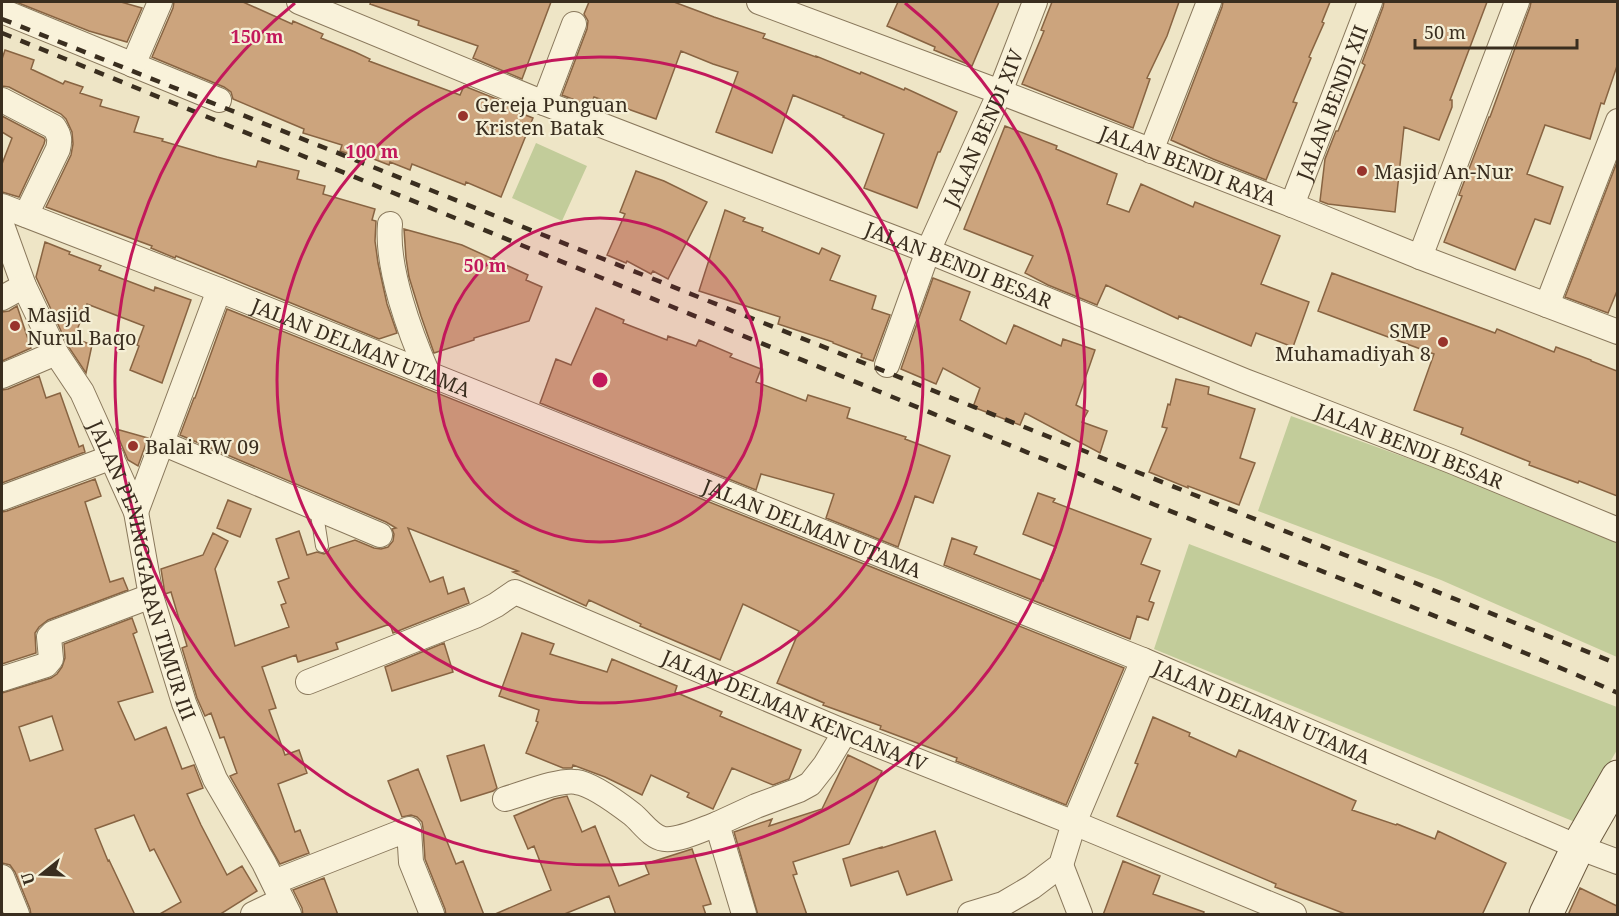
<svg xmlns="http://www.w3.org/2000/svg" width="1619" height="916" viewBox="0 0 1619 916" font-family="'Noto Serif',serif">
  <rect width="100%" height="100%" fill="#eee5c6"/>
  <!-- green -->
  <path fill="#c2cc9a" d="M536,143L587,166L562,221L512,198Z
    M1291,416L1617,534V657L1441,580L1258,511Z
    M1189,544L1617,707V750L1575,822L1154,649Z"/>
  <!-- building -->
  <path fill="#cca47d" stroke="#886442" stroke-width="1.5" fill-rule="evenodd" d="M16,2H121L142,8L127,42L89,31Z
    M174,2H243L292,24L293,21L323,34L321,38L355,52L370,59L369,61L460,95L464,86L512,105L510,109L533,118L501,197L466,182L465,185L412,164L410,170L390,162L389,165L366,156L365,159L340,151L342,145L303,133L304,129L233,99L231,92L224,87L152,57L173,8Z
    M371,2H551L522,79L473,58L478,46L418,25L419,21L370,4Z
    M589,2H674L714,17L765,34L763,38L816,57V56L860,74L861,72L904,90L905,88L957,112L940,152H938L917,208L864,188L884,134L843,117L844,116L793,95L772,153L716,132L738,72L713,64L681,51L656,119L594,97L590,106L562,95L587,29L588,21L584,14Z
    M898,2H999L972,66L934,50L935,47L887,26Z
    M1052,2H1179L1167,36L1147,78L1150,79L1133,128L1022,84L1044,31L1041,30Z
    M1223,2H1330L1322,22L1324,23L1309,57L1311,58L1293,102L1297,103L1266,180L1213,159L1171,140L1222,7Z
    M1384,2H1487L1450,100H1452V107L1439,140L1404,127L1395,212L1328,204L1320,201L1325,159L1336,131H1338L1365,65L1362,63L1383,7Z
    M1531,2H1617V66L1604,104L1601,103L1590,139L1545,125L1527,174L1563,187L1550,224L1535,219L1515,270L1444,242L1462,196L1459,195L1489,117H1490L1530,7Z
    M5,50L34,60L31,69L63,84L65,81L83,87L80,93L102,100L100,106L139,117L134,132L163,139L162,141L217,157L256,167L258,161L299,171L297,179L325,186L323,194L375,209L372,220L376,221L375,241L378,263L387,304L397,333L379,339L176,256L175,258L151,248L152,246L46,207L71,155L73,144L72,132L66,119L61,114L9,87L2,86V59Z
    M2,116L44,138L45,140L44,144L19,197L2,192V164L12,138L2,132Z
    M1005,126L1057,146L1056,149L1117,174L1107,204L1129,212L1141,184L1193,207L1195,202L1280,236L1261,284L1309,302L1293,347L1256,333L1251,346L1179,316L1178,319L1106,285L1097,305L1048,285L1025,273L1033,256L964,229Z
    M1617,162V291L1608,313L1565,297Z
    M636,171L664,181L707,202L668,279L653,271L651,274L627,261L626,263L607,255L625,214L620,212Z
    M725,210L745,218L743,221L763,228L762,231L819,254L822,248L840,256L830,280L876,296L872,309L890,315L873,361L861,357L862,354L833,343V342L778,324L780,317L699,291Z
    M404,229L462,245L528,275L526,280L542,287L529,321L474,338V340L434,353L421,316L409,277L406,258Z
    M45,242L70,252L69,254L101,266L99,270L154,291L155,287L191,300L162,383L130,370L139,346L137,345L144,326L87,304L74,338L92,345L86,373L68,346L36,277Z
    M1332,273L1495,333L1497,329L1554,352L1556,347L1591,360V361L1617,371V496L1579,481L1578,483L1529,465L1530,462L1461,434L1463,428L1414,410L1434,354L1318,311Z
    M933,278L970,292L960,320L1006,344L1014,325L1061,346L1063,339L1095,350L1076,405L1088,411L1082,422L1107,431L1100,453L1025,413L1020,425L973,407L980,388L943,368L936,384L901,369Z
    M17,306L31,348L2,361V312L9,311Z
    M596,308L624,320L623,323L667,340L668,336L696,346L699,340L732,354L730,357L761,369L756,382L806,401L808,395L850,408L847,418L906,437L905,439L950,456L933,503L915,496L898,547L826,518L834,494L761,474L756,490L540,403L556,359L571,365Z
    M227,309L1124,668L1066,805L956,761L957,758L880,729L881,726L823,705L824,703L777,683L799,631L743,604L720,660L640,626L641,624L589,600L586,606L513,572L518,571L408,528L430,582L443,577L448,594L464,588L469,603L393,633L390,624L336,643L338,649L298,662L296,655L262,667L276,708L269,710L285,755L299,750L307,773L278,784L295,832L300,830L309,853L280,864L230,776L237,773L224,737L220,738L211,713L205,716L197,698L182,648L187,646L171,592L165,594L161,569L203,555L213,533L228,541L215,569L235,646L289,627L281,605L286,603L278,582L289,578L276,539L299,531L307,555L317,552L324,554L328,552L330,548L355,540L374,548L381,549L388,547L393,541L394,534L392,529L396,528L386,522L180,435L194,398H195Z
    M39,376L46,398L60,393L79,447L83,445L85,452L2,483V390L8,389Z
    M1176,379L1209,387L1208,394L1255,409L1240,458L1255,463L1239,505L1188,486V488L1149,472L1167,428L1162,427L1168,404L1170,405Z
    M116,429L148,438L138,466L128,460L116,432Z
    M95,479L101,496L85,502L110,582L123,578L128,590L48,620L39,627L35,633L36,653L2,664V512L7,511Z
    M1038,493L1055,499L1053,502L1151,539L1141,564L1160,571L1149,601L1154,603L1148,620L1137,616L1130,639L944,565L952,538L977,547L974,554L1043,581L1056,547L1023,534Z
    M228,500L251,509L240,537L217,528Z
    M132,618L137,632L133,634L153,692L118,702L135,740L166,727L182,769L194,765L203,788L187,794L201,825L227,875L242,866L257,891L219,915H158L181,902L154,849L150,851L134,815L95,829L108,861L109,860L135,915H31L30,909L15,872L10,865L2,863V693L51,678L57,674L62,667L65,658L64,644ZM52,716L63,750L30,761L19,727Z
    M522,633L554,644L550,654L607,672L612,659L677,686L675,692L722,712L720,716L801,750L789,779L773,785L732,768L713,809L687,797L689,793L651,775L642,795L605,777L573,765L572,768H563L526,753L538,722L536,721L539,710L499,696Z
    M444,643L453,672L392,691L385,667Z
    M1153,717L1190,733L1189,736L1236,757L1239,750L1356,801L1352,810L1396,825L1397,824L1435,839L1438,831L1506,863L1482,915H1348L1275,887L1276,884L1117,816L1138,764L1135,763Z
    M484,745L497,788L493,791L461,801L447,756Z
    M848,755L882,771L849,844L793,862L797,874L793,875L807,915H758L734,832L772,819L769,826L822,809Z
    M418,769L456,864L463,861L484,915H446L445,909L425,859L423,828L422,822L417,817L411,815L402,817L388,781Z
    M567,796L582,832L595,826L619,886L649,874L645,864L692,849L711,904L703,906L706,915H616L609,896L562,915H493L551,890L534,846L528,849L514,816L554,799Z
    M935,831L952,880L907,895L898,871L851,886L843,859L882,847V848Z
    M1123,861L1160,876L1153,894L1204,912L1203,915H1103Z
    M324,878L338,915H303L302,908L293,890Z
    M1580,888L1617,906V915H1568Z"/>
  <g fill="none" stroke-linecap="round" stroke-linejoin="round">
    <!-- lane casing -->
    <g stroke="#89785c" stroke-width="14">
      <path id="lane" d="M316,508L322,546"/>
    </g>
    <!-- street casing -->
    <g stroke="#89785c" stroke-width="26">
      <g id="street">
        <path id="s1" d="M299,2L544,103L928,251L1245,381L1451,461L1618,530"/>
        <path id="s2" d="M759,2L1000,92L1292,205L1420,257L1618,332"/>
        <path d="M2,11L219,100"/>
        <path d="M133,65L160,2"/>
        <path d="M2,100L54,127C60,136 60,140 58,149L26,215"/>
        <path d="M544,103L574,24"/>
        <path d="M1151,151L1209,2"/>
        <path id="s3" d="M1292,205L1370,2"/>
        <path id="s4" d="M2,206L219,290L1143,660L1578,847L1618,862"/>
        <path d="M390,224C386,268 410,333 428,374"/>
        <path id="s5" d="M2,225L24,286L56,353L82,392L136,512L151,596L184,703L215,779L264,863L289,914"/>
        <path d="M1420,257L1517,2"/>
        <path d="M2,298L24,286"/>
        <path d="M1547,305L1618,121"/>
        <path id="s6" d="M887,365L928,251L1000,92L1035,2"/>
        <path d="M2,376L56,353"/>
        <path d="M162,443L380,535"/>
        <path d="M2,498L112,457"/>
        <path d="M136,512L219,290"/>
        <path d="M2,679L46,665L51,659L49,637L53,633L151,596"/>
        <path id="s7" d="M308,682L475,616L496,605L515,592L845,732L1074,823L1294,914"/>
        <path d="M505,799C523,794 559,779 576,782C592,784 619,804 632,814C642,822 651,837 664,839C679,841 703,829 717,824"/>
        <path d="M1061,865L1080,914"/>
        <path d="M2,877L17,914"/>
        <path d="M274,882L409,829L411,862L432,914"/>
        <path d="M253,914L282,900"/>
        <path d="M744,914L717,824L756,806L799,790L810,784L825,765L845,732"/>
        <path d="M970,914L1003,904L1032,887L1061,865L1074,823L1143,660"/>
      </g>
    </g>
    <!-- secondary casing -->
    <g stroke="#6b593f" stroke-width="35">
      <path id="secondary" d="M1546,914L1578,847L1618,777"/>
    </g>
    <!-- lane -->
    <use href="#lane" stroke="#f9f2da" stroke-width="12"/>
    <!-- street -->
    <use href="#street" stroke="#f9f2da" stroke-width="24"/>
    <!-- secondary -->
    <use href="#secondary" stroke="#f9f2da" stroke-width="33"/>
    <!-- rail -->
    <path stroke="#3a2e1f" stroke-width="4.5" stroke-dasharray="10 10" stroke-linecap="butt" d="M2,19L1618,664
      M2,33C381,188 760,342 1138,498C1298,563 1460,623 1618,693"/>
  </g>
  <!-- distance rings -->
  <circle cx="600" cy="380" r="162" fill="#c2185b" fill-opacity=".12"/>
  <g fill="none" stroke="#c2185b" stroke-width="3">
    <circle cx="600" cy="380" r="162"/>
    <circle cx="600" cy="380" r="323"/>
    <path d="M905 3A485 485 0 1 1 295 3"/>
  </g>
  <!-- markers -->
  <g fill="#98342c" stroke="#f5efd6" stroke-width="2">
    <circle cx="463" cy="116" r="6"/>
    <circle cx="1362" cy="171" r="6"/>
    <circle cx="15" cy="326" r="6"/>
    <circle cx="1443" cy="342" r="6"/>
    <circle cx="133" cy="446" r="6"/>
  </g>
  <g text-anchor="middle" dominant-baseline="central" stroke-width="4.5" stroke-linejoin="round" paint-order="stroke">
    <!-- street labels -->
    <g font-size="20" fill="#3a2e1f" stroke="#f5efd6">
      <text stroke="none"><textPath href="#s3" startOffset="110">JALAN BENDI XII</textPath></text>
      <text stroke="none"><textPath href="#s6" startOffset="256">JALAN BENDI XIV</textPath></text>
      <text stroke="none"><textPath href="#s2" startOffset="459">JALAN BENDI RAYA</textPath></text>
      <text stroke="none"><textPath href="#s1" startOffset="710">JALAN BENDI BESAR</textPath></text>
      <text stroke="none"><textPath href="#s4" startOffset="386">JALAN DELMAN UTAMA</textPath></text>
      <text stroke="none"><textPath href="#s1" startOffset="1196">JALAN BENDI BESAR</textPath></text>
      <text stroke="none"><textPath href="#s4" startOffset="872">JALAN DELMAN UTAMA</textPath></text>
      <text stroke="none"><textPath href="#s5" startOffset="375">JALAN PENINGGARAN TIMUR III</textPath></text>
      <text stroke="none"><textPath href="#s7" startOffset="530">JALAN DELMAN KENCANA IV</textPath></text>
      <text stroke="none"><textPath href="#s4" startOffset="1358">JALAN DELMAN UTAMA</textPath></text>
    </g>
    <!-- poi labels -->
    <g font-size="20" fill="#3a2e1f" stroke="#f5efd6" text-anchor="start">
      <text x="475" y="104">Gereja Punguan<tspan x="475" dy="23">Kristen Batak</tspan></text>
      <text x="1374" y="171">Masjid An-Nur</text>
      <text x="27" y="314">Masjid<tspan x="27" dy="23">Nurul Baqo</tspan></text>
      <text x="1431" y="330" text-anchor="end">SMP<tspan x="1431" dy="23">Muhamadiyah 8</tspan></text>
      <text x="145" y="446">Balai RW 09</text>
    </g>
  </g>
  <circle cx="600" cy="380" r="9" fill="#c2185b" stroke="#f5efd6" stroke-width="3"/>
  <g font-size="18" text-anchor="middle" font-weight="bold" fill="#c2185b" stroke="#f5efd6" stroke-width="4.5" stroke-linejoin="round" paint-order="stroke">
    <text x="257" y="43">150 m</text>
    <text x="372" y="158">100 m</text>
    <text x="485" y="272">50 m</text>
  </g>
  <!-- border -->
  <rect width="1619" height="916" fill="none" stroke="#3a2e1f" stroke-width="6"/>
  <!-- north arrow -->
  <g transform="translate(42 874) rotate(252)" stroke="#f5efd6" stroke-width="4.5" paint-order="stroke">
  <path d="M0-4.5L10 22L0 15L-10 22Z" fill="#3a2e1f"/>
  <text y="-9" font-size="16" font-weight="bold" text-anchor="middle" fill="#3a2e1f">U</text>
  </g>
  <!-- scale -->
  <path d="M1415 39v9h162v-9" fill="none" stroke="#3a2e1f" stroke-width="3"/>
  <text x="1424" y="39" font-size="18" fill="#3a2e1f" stroke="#f5efd6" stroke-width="4.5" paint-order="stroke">50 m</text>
</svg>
